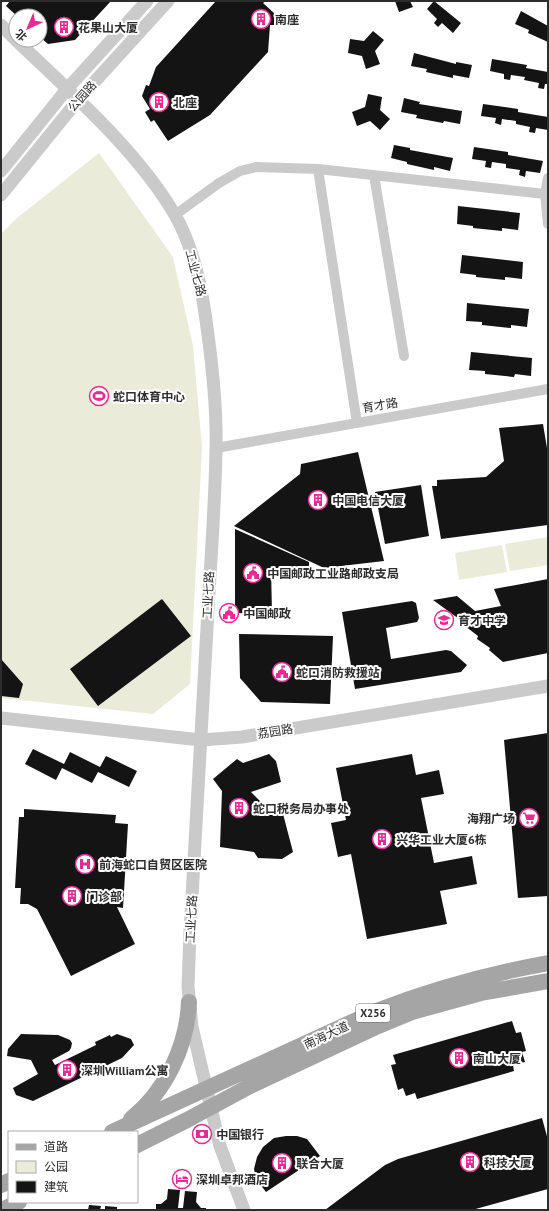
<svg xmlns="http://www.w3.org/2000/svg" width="549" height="1211" viewBox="0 0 549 1211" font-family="'PT Sans','Noto Sans SC',sans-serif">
  <rect width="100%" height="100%" fill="#fff"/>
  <!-- green -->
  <path fill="#ebebda" d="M99,153L173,257L193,346L202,447L190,684L153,714L1,698V234L17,218Z
    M548,537V565L510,571L505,544Z
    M502,545L507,572L459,580L455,553Z"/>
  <!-- building -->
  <path fill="#141414" d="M10,1H111L75,40L48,44L40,37V16H17L6,6Z
    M216,1H266L263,3L275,14L274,25H270L268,52L210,115L168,141L154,120L151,122L145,112L150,109L142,96L146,85L149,86L156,67Z
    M395,1H410L413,7L399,12Z
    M434,1L461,23L453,33L442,23L438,27L434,23L437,19L427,9Z
    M521,11L548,26V42L528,33L529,30L515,24Z
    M373,31L384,40L375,51L380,64L366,69L362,56L348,53L350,39L364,41Z
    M414,53L456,64V62L472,65L469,78L453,75V78L426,72L427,69L411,66Z
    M492,59L527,65L526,68L548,72V84H545L544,89L538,88L539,83L524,80L525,77L511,75L510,80L504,79V74L490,71Z
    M368,94L382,97L380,110L390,119L380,130L370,121L357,126L352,112L365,107Z
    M404,98L420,102L419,104L462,111L460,124L444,121L443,123L416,118L417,115L401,112Z
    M483,104L518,109V112L548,117V130L536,128L535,133L529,132L530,127L516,124V121L502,119L501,125L495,123L496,118L481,116Z
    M394,145L410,148V150L453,158L450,171L434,167V170L407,164V162L391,158Z
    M474,147L508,152V155L543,161L540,173L526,171L525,177L519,175L520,170L506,168V164L492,162L491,168L485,167L486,161L472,159Z
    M458,206L520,213L518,230L502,228V231L473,228V226L457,224Z
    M462,255L523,262L522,279L505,277V280L476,277V275L460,273Z
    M467,303L529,309L527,327L511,325V328L482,325V322L466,321Z
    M471,352L532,358L531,376L515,374L514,377L485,374V371L469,370Z
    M543,424L548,454V525L441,539L432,486H437V480L486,477L504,461L499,428Z
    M358,452L384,561L324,568L234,526L300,474L301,464Z
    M421,485L429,536L385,544L375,492Z
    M235,529L309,562V578L271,568L272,614L235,613Z
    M548,579V653L503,662L489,650L490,648L477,639L478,636L465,626L466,624L433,600L457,596L475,611L501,606L494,589Z
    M162,599L191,636L98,706L70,669Z
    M412,601L416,603L419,618L417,622L386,628L391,659L446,650L451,651L467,665L461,672L355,689L342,612Z
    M239,634L333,636L330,704L261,702L240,678Z
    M1,659L23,684L19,698L1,696Z
    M548,733V896L518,898L504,740Z
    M33,749L64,764L70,752L100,767L106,756L137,771L129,787L98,772L92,783L62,768L56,780L25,764Z
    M269,754L276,761L281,782L251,792L261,802L257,806L258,814L282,810L293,852L282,859L258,858L254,852L220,847L222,791L213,779L237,759L243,763Z
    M412,754L416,775L439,770L444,794L421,798L434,863L472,856L477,884L440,891L447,924L367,939L351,854L338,857L331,823L346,820L336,768Z
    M24,809L116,815L115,823L128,824L123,908L117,907L135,944L71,976L37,909L28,904H20L21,888H15L19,817H24Z
    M512,1021L516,1033L521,1032L526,1051L522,1052L525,1062L513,1065L514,1071L417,1099L415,1093L406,1096L403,1088L398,1090L391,1065L396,1064L393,1055Z
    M21,1034L58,1035L70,1040L72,1043L71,1048L69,1051L52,1060L55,1065L96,1045L95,1042L110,1035L111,1037L117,1034L131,1039L134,1045L122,1058L33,1101L16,1095L13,1088L38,1074L31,1060L7,1056L8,1049Z
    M542,1118L548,1140V1189L472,1210H325L385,1165L398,1159Z
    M286,1136H297L307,1139L320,1156L266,1192L256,1179L254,1169L257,1157L263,1147L274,1138Z
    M168,1189L180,1190L178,1208H183L185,1191L197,1192L196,1202L201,1208H206V1210H156V1204H161L167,1199Z
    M89,1205L101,1206L100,1210H88Z
    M105,1206L117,1207V1210H105Z"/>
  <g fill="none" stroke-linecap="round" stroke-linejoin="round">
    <!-- minor -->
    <path stroke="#cacaca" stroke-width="10" d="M318,169L357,423
      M374,175L404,356
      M548,178L545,194L548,224
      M175,215L219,183L240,171L256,167L318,169L545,194
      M216,448L548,389"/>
    <!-- tertiary -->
    <path stroke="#cacaca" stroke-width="13" d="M1,25L16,40
      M16,40C69,91 138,151 175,215C195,250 203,294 208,335C213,372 217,412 216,450C215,510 210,569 207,628C201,729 196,831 190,932L188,987L192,1027L220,1146L244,1210
      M1,171L67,89L147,1
      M1,195L78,100L168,1
      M1,718L201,740L242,737L548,686"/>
    <!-- primary -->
    <path stroke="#a5a5a5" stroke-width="16" d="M131,1119C166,1091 187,1046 189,1002
      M112,1132L374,1012C430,990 488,974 548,963
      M137,1145L187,1120L250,1086L378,1026L412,1012L481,993L548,981
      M1,1185L9,1181
      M2,1210L19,1202"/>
  </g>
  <!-- icons -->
  <defs>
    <g id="building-ring" transform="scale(1)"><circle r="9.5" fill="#fff" stroke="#ea2995" stroke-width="1.5"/><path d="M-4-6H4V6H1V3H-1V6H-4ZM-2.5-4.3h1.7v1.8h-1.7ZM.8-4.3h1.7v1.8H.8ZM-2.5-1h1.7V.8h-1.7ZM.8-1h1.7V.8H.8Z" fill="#ea2995"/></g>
    <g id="stadium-ring" transform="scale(1)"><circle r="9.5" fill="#fff" stroke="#ea2995" stroke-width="1.5"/><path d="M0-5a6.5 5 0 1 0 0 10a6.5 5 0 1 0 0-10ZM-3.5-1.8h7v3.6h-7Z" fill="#ea2995"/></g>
    <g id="civic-ring" transform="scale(1)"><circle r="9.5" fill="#fff" stroke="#ea2995" stroke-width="1.5"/><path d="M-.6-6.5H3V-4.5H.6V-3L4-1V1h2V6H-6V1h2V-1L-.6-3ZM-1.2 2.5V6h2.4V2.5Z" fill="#ea2995"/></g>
    <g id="school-ring" transform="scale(1)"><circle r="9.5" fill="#fff" stroke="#ea2995" stroke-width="1.5"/><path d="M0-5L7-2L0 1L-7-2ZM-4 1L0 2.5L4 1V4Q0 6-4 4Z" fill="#ea2995"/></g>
    <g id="supermarket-ring" transform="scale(1)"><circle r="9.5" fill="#fff" stroke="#ea2995" stroke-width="1.5"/><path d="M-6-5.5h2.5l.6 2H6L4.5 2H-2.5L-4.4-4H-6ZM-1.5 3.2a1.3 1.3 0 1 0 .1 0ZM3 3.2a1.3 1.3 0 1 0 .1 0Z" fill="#ea2995"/></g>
    <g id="hospital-ring" transform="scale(1)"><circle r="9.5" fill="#fff" stroke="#ea2995" stroke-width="1.5"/><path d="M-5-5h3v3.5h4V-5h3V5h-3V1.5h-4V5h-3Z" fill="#ea2995"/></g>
    <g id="bank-ring" transform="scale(1)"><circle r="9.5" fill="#fff" stroke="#ea2995" stroke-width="1.5"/><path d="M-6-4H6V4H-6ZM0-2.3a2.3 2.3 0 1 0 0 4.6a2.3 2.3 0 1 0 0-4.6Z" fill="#ea2995"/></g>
    <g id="hotel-ring" transform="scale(1)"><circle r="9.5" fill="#fff" stroke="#ea2995" stroke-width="1.5"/><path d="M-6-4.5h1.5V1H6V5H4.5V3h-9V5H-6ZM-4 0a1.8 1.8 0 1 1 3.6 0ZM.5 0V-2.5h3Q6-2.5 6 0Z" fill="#ea2995"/></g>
  </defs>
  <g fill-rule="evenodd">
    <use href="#building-ring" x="261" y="19"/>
    <use href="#building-ring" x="64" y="27"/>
    <use href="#building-ring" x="159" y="102"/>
    <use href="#stadium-ring" x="99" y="396"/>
    <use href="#building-ring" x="318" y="500"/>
    <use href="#civic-ring" x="253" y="573"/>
    <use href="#civic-ring" x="229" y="613"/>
    <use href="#school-ring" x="444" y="620"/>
    <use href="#civic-ring" x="282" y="672"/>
    <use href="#building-ring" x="239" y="808"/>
    <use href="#supermarket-ring" x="529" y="818"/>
    <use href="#building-ring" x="382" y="839"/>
    <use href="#hospital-ring" x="85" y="864"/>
    <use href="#building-ring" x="72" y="896"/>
    <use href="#building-ring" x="459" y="1058"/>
    <use href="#building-ring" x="67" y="1070"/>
    <use href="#bank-ring" x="202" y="1134"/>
    <use href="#building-ring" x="470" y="1162"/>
    <use href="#building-ring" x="282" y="1163"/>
    <use href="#hotel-ring" x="182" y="1179"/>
  </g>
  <g text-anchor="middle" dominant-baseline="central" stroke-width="4" stroke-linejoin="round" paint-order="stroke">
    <!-- shield labels -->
    <rect fill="#fff" stroke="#6c6c6c" stroke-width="1" x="356" y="1004" width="34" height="18" rx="3"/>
    <g font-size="11" font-weight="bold" fill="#2d2d2d">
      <text x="373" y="1013">X256</text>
    </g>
    <!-- poi labels -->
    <g font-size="12" font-weight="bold" fill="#2d2d2d" stroke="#fff" text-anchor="start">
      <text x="275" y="19">南座</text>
      <text x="78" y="27">花果山大厦</text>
      <text x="173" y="102">北座</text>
      <text x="113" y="396">蛇口体育中心</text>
      <text x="332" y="500">中国电信大厦</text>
      <text x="267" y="573">中国邮政工业路邮政支局</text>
      <text x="243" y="613">中国邮政</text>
      <text x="458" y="620">育才中学</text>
      <text x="296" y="672">蛇口消防救援站</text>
      <text x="253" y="808">蛇口税务局办事处</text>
      <text x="515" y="818" text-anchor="end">海翔广场</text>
      <text x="396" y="839">兴华工业大厦6栋</text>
      <text x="99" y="864">前海蛇口自贸区医院</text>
      <text x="86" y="896">门诊部</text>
      <text x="473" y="1058">南山大厦</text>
      <text x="81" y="1070">深圳William公寓</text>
      <text x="216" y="1134">中国银行</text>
      <text x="484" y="1162">科技大厦</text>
      <text x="296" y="1163">联合大厦</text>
      <text x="196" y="1179">深圳卓邦酒店</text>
    </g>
    <!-- street labels -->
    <g font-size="12" fill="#2d2d2d" stroke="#fff">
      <text transform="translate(82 96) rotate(-49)">公园路</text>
      <text transform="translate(196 273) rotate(75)">工业七路</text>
      <text transform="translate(380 405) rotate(-10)">育才路</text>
      <text transform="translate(208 595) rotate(-87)">工业七路</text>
      <text transform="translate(275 731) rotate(-9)">荔园路</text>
      <text transform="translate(191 919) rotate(-87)">工业七路</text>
      <text transform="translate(326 1035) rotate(-25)">南海大道</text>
    </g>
  </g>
  <!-- border -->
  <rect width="549" height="1211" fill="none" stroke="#2d2d2d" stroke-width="4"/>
  <!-- legend -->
  <rect x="8" y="1131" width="130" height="72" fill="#ffffff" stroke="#ababab"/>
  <rect x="16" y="1144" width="20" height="6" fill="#a5a5a5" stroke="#ababab"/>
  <text x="44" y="1151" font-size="12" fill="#2d2d2d">道路</text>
  <rect x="16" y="1161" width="20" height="12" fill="#ebebda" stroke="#ababab"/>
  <text x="44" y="1171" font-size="12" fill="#2d2d2d">公园</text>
  <rect x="16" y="1181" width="20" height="12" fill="#141414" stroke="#ababab"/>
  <text x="44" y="1191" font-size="12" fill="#2d2d2d">建筑</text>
  <!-- north arrow -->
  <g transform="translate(28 28) rotate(224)"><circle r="19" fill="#ffffff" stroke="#ababab"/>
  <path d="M0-3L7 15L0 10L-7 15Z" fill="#ea2995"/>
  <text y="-6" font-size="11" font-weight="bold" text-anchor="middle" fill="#2d2d2d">北</text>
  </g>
</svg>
